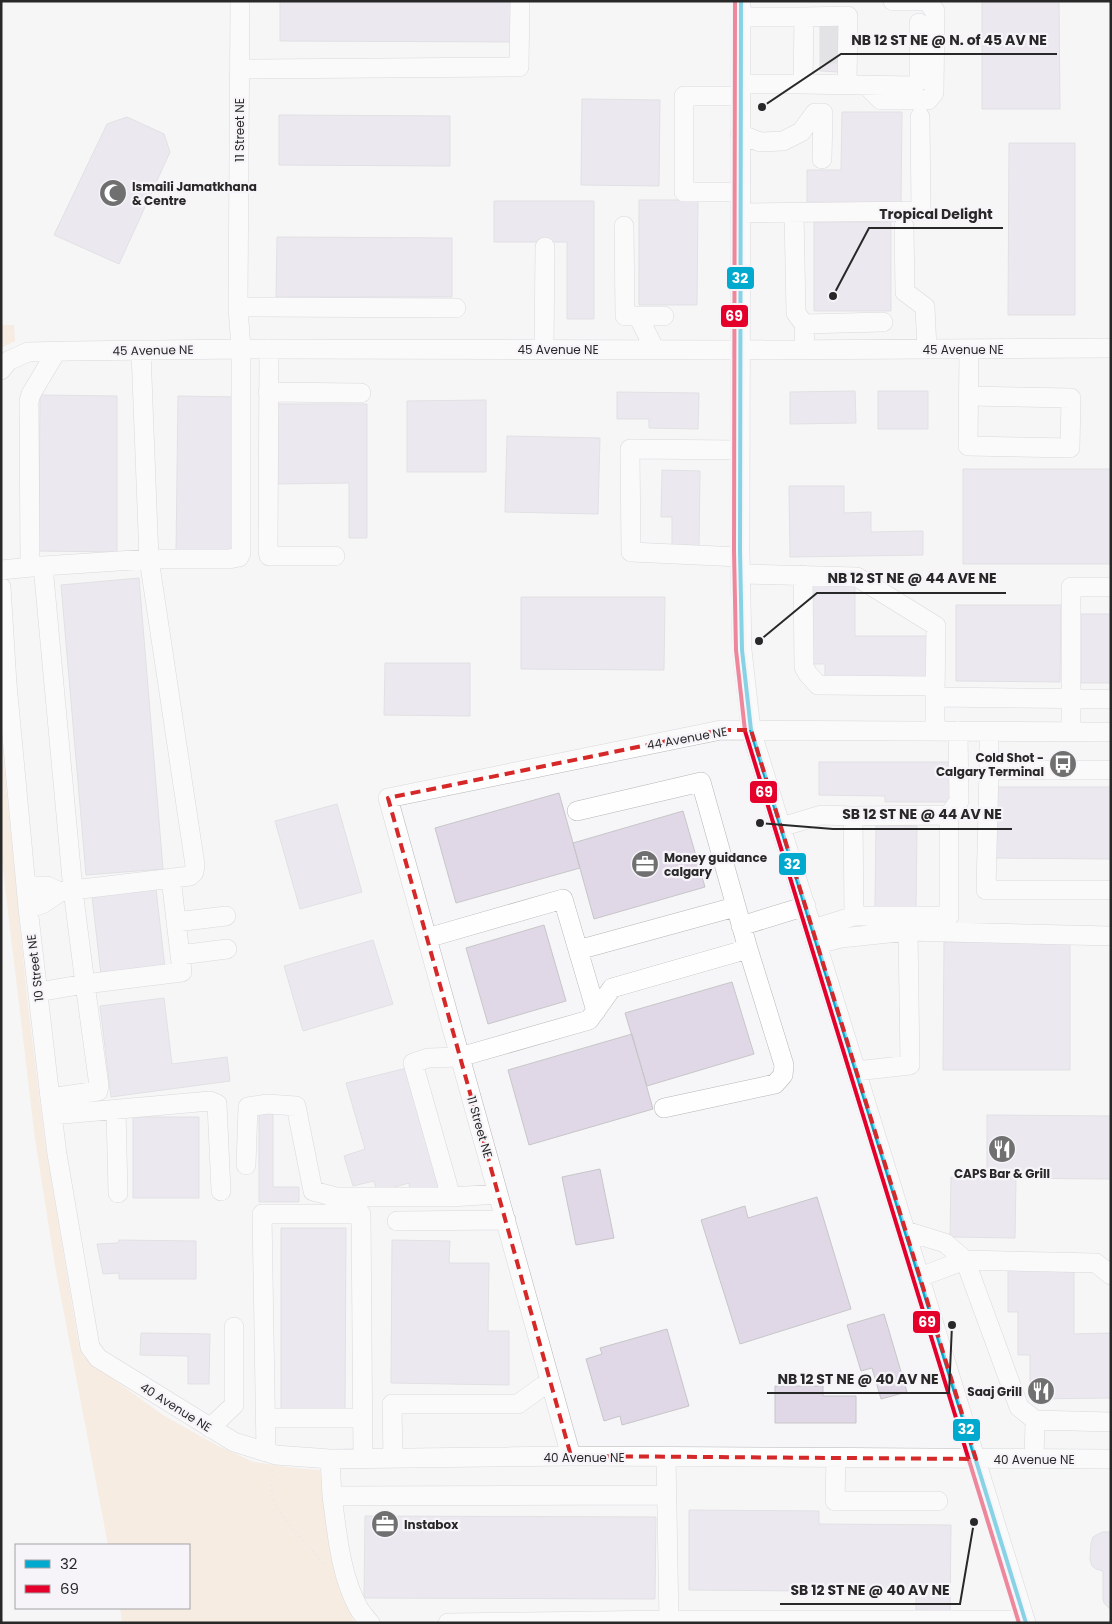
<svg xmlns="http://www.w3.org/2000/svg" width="1112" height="1624" viewBox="0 0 1112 1624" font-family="Poppins,sans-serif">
  <rect width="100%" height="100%" fill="#f6f5f7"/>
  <!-- green -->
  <path fill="#f7e0c6" d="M1,325H14L15,341L1,348Z
    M1,735L27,997L45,1143L78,1340L83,1356L92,1364L163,1415L218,1446L254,1462L295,1468L320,1470L332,1551L354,1623H122L120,1608H189V1545H108L55,1266L35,1139L1,853Z"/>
  <!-- building -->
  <path fill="#e0d8e6" stroke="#c7c6c8" d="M280,1H516V42L280,41Z
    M982,1H1059L1060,109H982Z
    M820,21H838V72L820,71Z
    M582,99L660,100L659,186L581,185Z
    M842,112H902L901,203L807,202V170H841Z
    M279,115L450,116V166L279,165Z
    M127,117L164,134L170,152L119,264L54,235L107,124Z
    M1009,143H1075V315H1008Z
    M639,200H698L697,305H639Z
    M494,201H594V319H567V242H494Z
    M814,222H891V311H814Z
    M277,237L452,238V297H276Z
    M855,391L856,423L790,424V392Z
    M878,391H928V429H878Z
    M617,392L699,393L698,429L649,428V419H617Z
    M40,395L117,396V552L39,551Z
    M178,396L236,397L234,553L176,552Z
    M486,400V472H407V401Z
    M274,404H367V538H349V483L274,484Z
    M507,436L600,438L598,514L505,512Z
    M963,469H1111V564H963Z
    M662,470L700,471L699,550H672V517H661Z
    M789,486H844V513L871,512V532L923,531V555L790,557Z
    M139,578L163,869L86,875L61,585Z
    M809,585H855V636H930V679H825V664H809Z
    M521,597H665L664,670L521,669Z
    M956,605H1061L1060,682L956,681Z
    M1081,614H1111V683H1081Z
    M385,663H470V716L384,715Z
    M819,762H951V802H885V796L819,795Z
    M992,787H1111V859L992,858Z
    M559,793L580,868L456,903L435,828Z
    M337,804L362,892L300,909L275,821Z
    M683,811L705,887L594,919L573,843Z
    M876,825L917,826L916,908L875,907Z
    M156,889L165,968L101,975L92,896Z
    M544,925L566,1001L488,1024L466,948Z
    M373,940L393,1004L303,1031L284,966Z
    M944,942H1070V1070H943Z
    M732,982L754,1054L647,1086L625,1013Z
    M164,998L172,1064L227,1057L230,1081L111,1097L100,1006Z
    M632,1034L653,1109L529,1145L508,1070Z
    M411,1067L447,1193L410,1192L409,1183L377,1192L374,1181L353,1186L344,1156L365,1149L346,1083Z
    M259,1109H273V1187H299V1202H259Z
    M987,1115L1111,1116V1179L987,1178Z
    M133,1117H199V1198H133Z
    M600,1169L614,1238L576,1245L562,1177Z
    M951,1177L1016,1179L1015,1238L950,1237Z
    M817,1197L851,1309L740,1344L701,1220L745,1206L748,1218Z
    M281,1228H346L345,1409H281Z
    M119,1240L196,1241V1279H119V1273L103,1274L97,1244L118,1243Z
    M392,1240L450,1241L449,1263H489L488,1331H509V1385L391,1383Z
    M1008,1267H1074V1334L1111,1333V1398L1030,1399V1355H1018V1312H1008Z
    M884,1314L907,1392L881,1399L872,1368L861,1371L847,1325Z
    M667,1329L689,1406L622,1425L620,1416L604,1421L586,1359L602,1354L600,1348Z
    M141,1333L210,1334L209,1384H188V1356L140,1355Z
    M775,1386H823V1396H856V1423H775Z
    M689,1510L819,1511V1524L951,1525L950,1611L916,1610V1592L689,1590Z
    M365,1516L656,1517L655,1599L364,1598Z
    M1102,1532H1111V1610L1104,1603L1103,1598V1571L1096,1569L1092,1566L1090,1560L1091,1543L1093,1537Z"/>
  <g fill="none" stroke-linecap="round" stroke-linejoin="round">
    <!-- minor-tunnel -->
    <path stroke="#cdccce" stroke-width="19" stroke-dasharray="19 9" stroke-linecap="butt" d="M820,36H838
      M820,54H838"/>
    <!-- minor casing -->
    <g stroke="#b7b6b8" stroke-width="20">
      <path id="minor" d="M741,1L740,551L742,650L751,730L1026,1623
        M804,17L848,16L847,85
        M240,69L519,67L520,1
        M741,84H803L804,17H741
        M803,84L914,86L919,80V23
        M867,86L881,100H928L934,93L935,11L927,1H893
        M740,134L760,142L783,141L801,132L815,113H823L822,159
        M740,192H684V96H741
        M740,213L921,211L920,117
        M794,213L796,313L804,324L805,350
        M624,226L625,316H664
        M904,226L905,292L925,307L927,349
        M238,307L456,308
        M638,316L655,350
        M804,324L883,322
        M269,349L268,551L269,556H335
        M544,349L545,247
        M141,351L149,559L195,865L194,872L190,876L73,890L43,566L149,559H229L239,557L241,553V349L238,307L240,1
        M1,370L8,361L28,352L71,351L241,349L740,350L1111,348
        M268,392L361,393
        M969,396L1071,398L1070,448L968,446L969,349
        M740,450L630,449L631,552L740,557
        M30,567L29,401L31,394L56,352
        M1,570L42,566
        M740,574L857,577L936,626L935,697
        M803,575L804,667L808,674L818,685L934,686
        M1,587L7,684L28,908L50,1098L57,1154L90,1347L98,1358L234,1442L276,1455L330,1459L571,1456L1111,1459
        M935,731V697L1111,699
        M989,732V770H1111
        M1071,732V587H1111
        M989,770L986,890H1111
        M949,815L959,801L958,731
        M853,816L949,815V916H854
        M781,827L821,815L853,816L854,916L813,929
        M26,883L34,886H47L60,892
        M28,908L42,904L60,892L73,890L85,984L38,992
        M176,922L226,916
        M741,926L806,906
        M908,931L1111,936
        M427,938L563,899L596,1011
        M817,944L841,938L908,931L910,1065L856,1071
        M578,950L735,907
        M180,955L227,949
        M50,1098L98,1091L99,1086L85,984L182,972L171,878
        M664,1108L775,1084L783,1075L784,1065L748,949
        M116,1110L118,1193
        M52,1115L210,1101L217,1104L221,1191
        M246,1165L248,1107L267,1104L296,1106L313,1191L336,1197H451
        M498,1194L451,1197L413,1063L428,1058L460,1057L589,1020L612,988L748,949L701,782L577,811
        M397,1221L506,1220
        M906,1231L945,1243L965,1260L1096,1263L1111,1275
        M920,1277L965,1260L1019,1407L1035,1420
        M266,1418H362
        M210,1428L234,1405V1327
        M266,1452L262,1214H361L363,1459
        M571,1456L388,798L721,730L1111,732
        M393,1458L392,1404H518L550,1381
        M836,1458L835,1501H938
        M330,1459L332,1496L667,1495
        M1034,1459L1035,1420L1111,1422
        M332,1496C337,1532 340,1574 358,1607C361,1613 366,1618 370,1623
        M669,1620H1025
        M448,1623L669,1620L666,1457"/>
    </g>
    <!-- path -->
    <path stroke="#dadada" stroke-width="2.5" stroke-dasharray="1 4" stroke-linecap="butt" d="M273,1470C271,1479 270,1491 274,1501C280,1519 312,1548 325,1566"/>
    <!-- minor -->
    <use href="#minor" stroke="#fefefe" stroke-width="19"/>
    <!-- bus-1 casing -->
    <g stroke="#f6f4f8" stroke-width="8">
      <path id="bus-1" d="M741,1L740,551L742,650L751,730L1026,1623"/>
    </g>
    <!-- bus-2 casing -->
    <g stroke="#f6f4f8" stroke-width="8">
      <path id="bus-2" d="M735,1L734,551L736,650L745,731L1019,1623"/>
    </g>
    <!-- bus-1 -->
    <use href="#bus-1" stroke="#00a9ce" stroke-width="4"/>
    <!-- bus-2 -->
    <use href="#bus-2" stroke="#e4002b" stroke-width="4"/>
  </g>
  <!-- marked area -->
  <path d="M0 0H1112V1624H0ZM721,730H751L976,1459L571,1456L388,798Z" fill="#f6f5f7" fill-opacity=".55" fill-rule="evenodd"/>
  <path fill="none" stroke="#d62828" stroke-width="4" stroke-dasharray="10 6" stroke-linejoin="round" d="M721,730H751L976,1459L571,1456L388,798Z"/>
  <!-- icons -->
  <defs>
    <g id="mosque-disc" transform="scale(1.4375)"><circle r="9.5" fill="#717071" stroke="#f6f4f8"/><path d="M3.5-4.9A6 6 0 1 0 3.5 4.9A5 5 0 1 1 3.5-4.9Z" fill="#fff"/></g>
    <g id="bus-disc" transform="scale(1.4375)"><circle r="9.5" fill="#717071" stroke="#f6f4f8"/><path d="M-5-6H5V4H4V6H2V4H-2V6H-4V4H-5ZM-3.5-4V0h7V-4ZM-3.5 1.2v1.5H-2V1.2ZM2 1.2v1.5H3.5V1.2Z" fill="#fff"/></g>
    <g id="office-disc" transform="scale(1.4375)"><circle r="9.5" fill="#717071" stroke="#f6f4f8"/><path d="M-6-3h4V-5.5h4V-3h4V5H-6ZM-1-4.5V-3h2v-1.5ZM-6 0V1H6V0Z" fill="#fff"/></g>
    <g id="restaurant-disc" transform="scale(1.4375)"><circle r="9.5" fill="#717071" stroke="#f6f4f8"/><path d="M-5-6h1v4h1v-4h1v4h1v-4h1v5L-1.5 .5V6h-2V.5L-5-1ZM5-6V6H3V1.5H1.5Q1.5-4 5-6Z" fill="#fff"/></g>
  </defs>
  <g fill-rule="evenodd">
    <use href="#mosque-disc" x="113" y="193"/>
    <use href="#bus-disc" x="1063" y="764"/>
    <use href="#office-disc" x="645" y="864"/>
    <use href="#restaurant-disc" x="1002" y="1149"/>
    <use href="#restaurant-disc" x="1041" y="1391"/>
    <use href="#office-disc" x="385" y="1524"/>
  </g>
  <g text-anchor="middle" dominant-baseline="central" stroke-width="4.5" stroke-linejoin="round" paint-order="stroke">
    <!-- street labels -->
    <g font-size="12" fill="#292829" stroke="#f6f4f8">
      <text transform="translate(239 130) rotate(-90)">11 Street NE</text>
      <text x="558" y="349">45 Avenue NE</text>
      <text x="963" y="349">45 Avenue NE</text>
      <text transform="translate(153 350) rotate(-1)">45 Avenue NE</text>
      <text transform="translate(687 738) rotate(-10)">44 Avenue NE</text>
      <text transform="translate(35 968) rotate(-97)">10 Street NE</text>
      <text transform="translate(480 1127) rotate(74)">11 Street NE</text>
      <text transform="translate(176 1407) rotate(32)">40 Avenue NE</text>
      <text x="584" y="1457">40 Avenue NE</text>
      <text x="1034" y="1459">40 Avenue NE</text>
    </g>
    <!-- poi labels -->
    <g font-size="12" font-weight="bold" fill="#292829" stroke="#f6f4f8" text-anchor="start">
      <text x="132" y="186">Ismaili Jamatkhana<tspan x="132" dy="14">&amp; Centre</tspan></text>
      <text x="1044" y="757" text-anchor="end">Cold Shot -<tspan x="1044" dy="14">Calgary Terminal</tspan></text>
      <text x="664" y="857">Money guidance<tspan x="664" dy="14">calgary</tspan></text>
      <text x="1002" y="1173" text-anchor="middle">CAPS Bar &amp; Grill</text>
      <text x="1022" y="1391" text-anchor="end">Saaj Grill</text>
      <text x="404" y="1524">Instabox</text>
    </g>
  </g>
  <!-- callouts -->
  <path fill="none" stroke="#292829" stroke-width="2" d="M762 107L841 54H1057M833 296L869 228H1003M759 641L817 593H1006M760 823L833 829H1012M952 1325L949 1393H767M974 1522L960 1604H780"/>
  <g fill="#292829" stroke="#f6f4f8" stroke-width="2">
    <circle cx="762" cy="107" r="5"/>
    <circle cx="833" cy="296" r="5"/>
    <circle cx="759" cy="641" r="5"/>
    <circle cx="760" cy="823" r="5"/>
    <circle cx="952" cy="1325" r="5"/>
    <circle cx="974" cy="1522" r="5"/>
  </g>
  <g font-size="14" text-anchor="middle" font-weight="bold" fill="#292829" stroke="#f6f4f8" stroke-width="4.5" stroke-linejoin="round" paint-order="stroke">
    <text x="949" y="45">NB 12 ST NE @ N. of 45 AV NE</text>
    <text x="936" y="219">Tropical Delight</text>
    <text x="912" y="583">NB 12 ST NE @ 44 AVE NE</text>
    <text x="922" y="819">SB 12 ST NE @ 44 AV NE</text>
    <text x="858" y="1384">NB 12 ST NE @ 40 AV NE</text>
    <text x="870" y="1595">SB 12 ST NE @ 40 AV NE</text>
  </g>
  <g stroke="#f6f4f8" stroke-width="2">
    <rect x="726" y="266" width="29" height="24" rx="5" fill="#00a9ce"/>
    <rect x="720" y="304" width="29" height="24" rx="5" fill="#e4002b"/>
    <rect x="749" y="780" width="29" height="24" rx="5" fill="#e4002b"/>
    <rect x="778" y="852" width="29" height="24" rx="5" fill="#00a9ce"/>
    <rect x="912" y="1310" width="29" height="24" rx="5" fill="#e4002b"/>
    <rect x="952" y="1418" width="29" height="24" rx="5" fill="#00a9ce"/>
  </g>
  <g font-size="14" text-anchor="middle" font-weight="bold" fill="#fff">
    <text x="740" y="283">32</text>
    <text x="734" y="321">69</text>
    <text x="764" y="797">69</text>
    <text x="792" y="869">32</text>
    <text x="927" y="1327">69</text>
    <text x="966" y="1434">32</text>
  </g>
  <!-- border -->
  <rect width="1112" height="1624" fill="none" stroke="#292829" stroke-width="5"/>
  <!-- legend -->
  <rect x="15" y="1544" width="175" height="65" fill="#f6f4f8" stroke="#a4a2a5"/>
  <rect x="25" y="1560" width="25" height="8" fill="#00a9ce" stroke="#a4a2a5"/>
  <text x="60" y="1569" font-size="15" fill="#292829">32</text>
  <rect x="25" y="1585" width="25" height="8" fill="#e4002b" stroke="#a4a2a5"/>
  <text x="60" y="1594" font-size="15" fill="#292829">69</text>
</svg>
